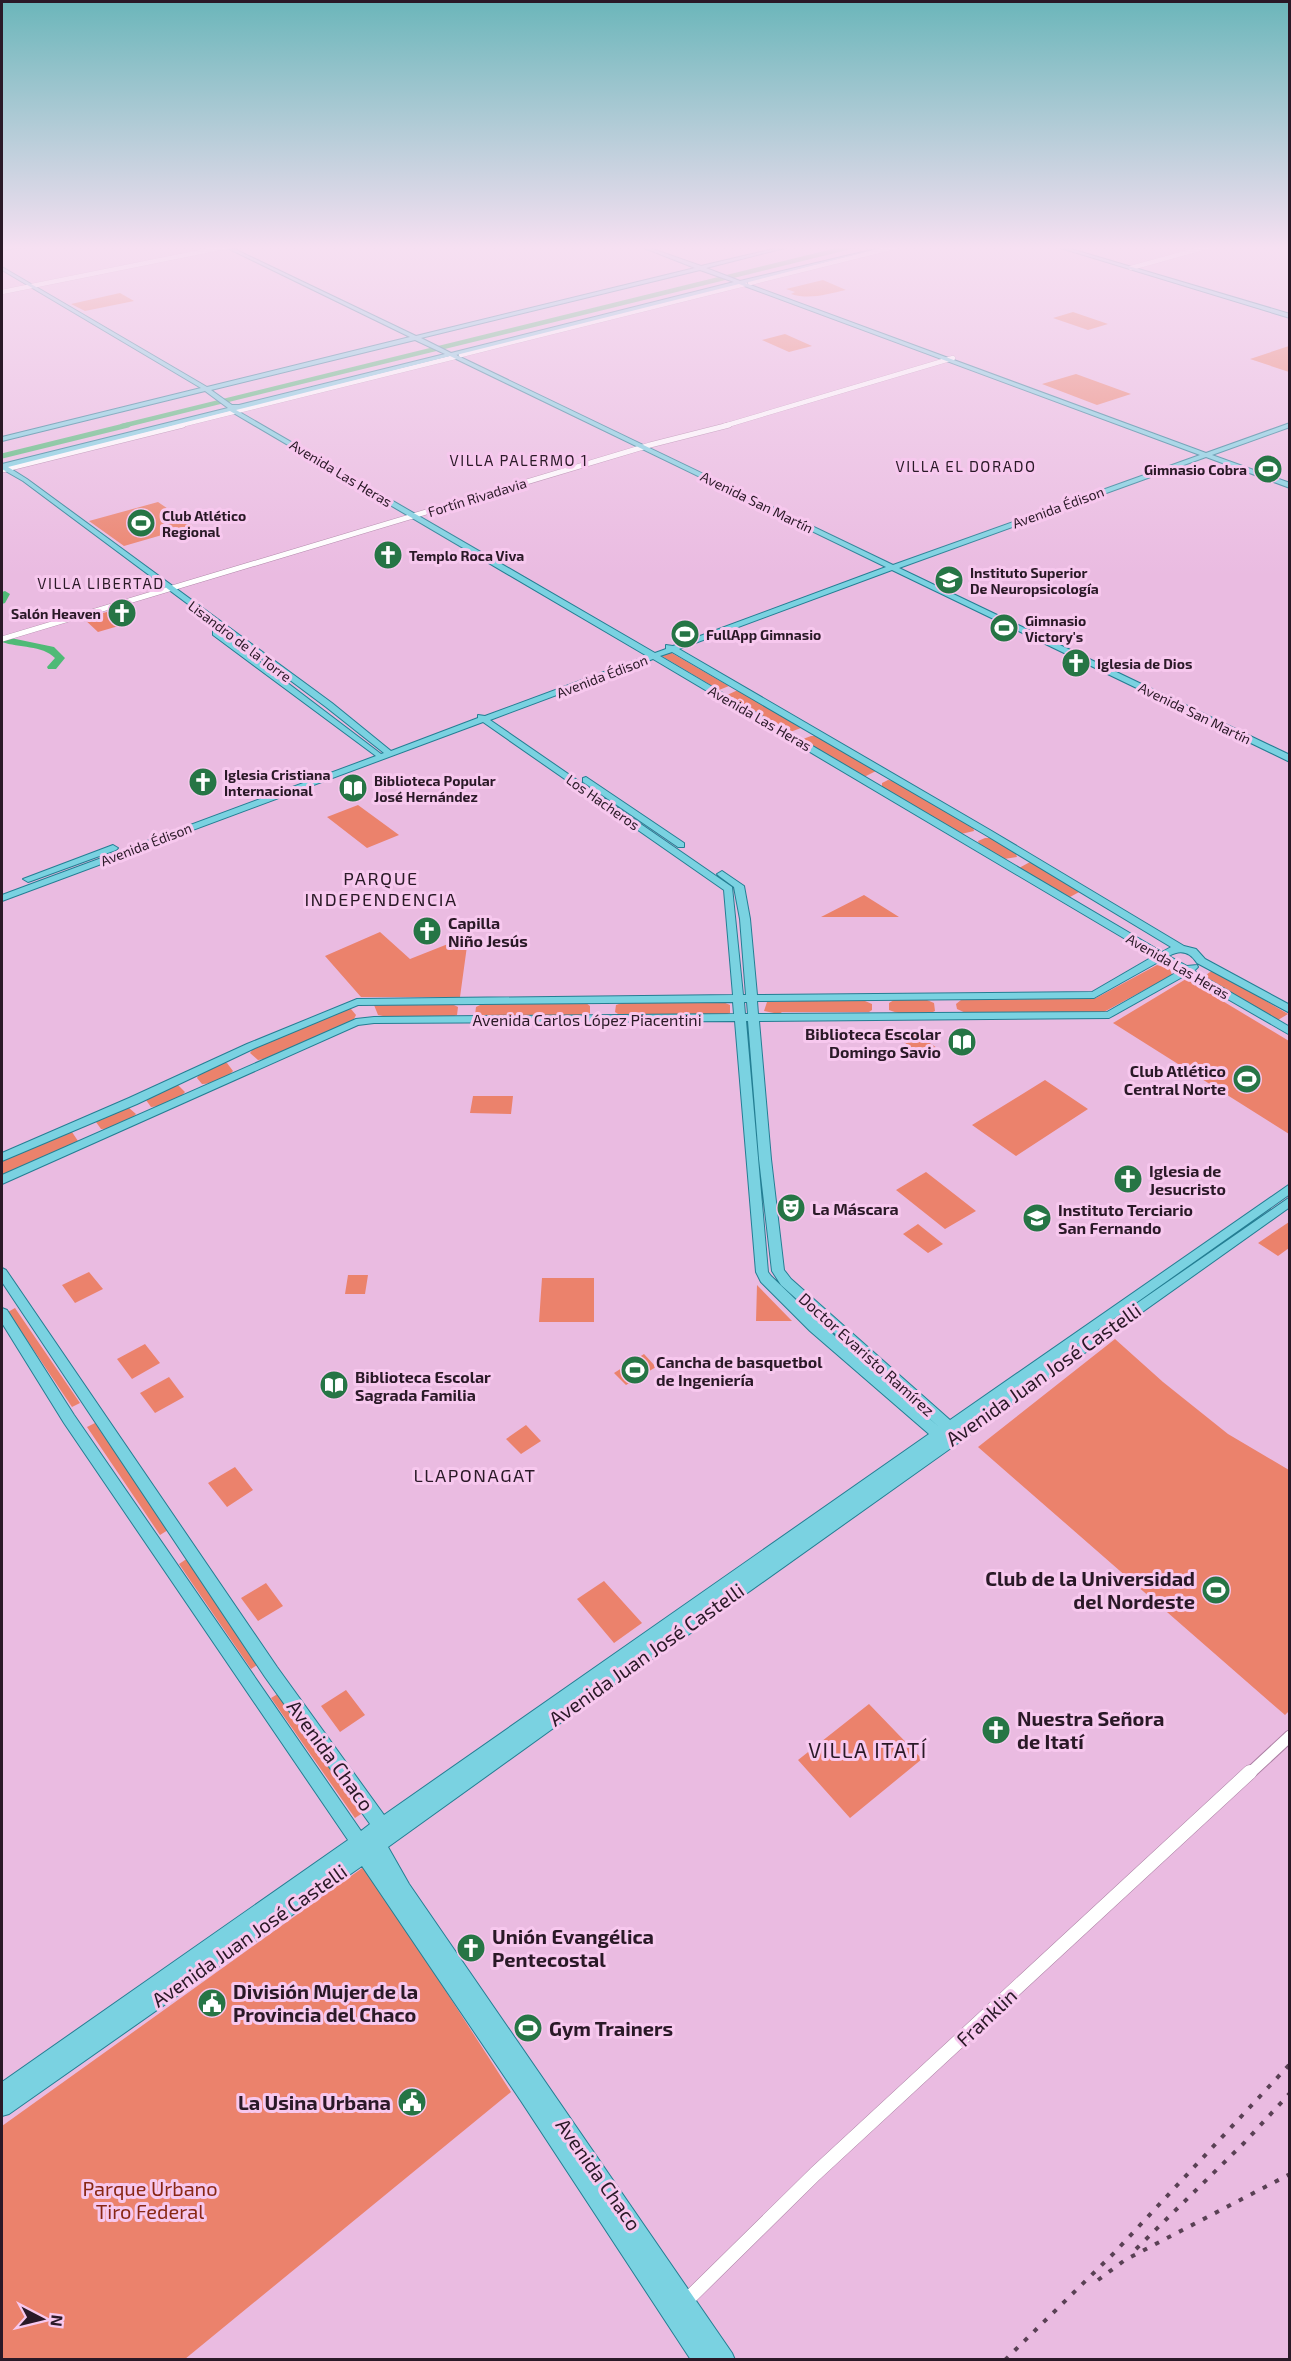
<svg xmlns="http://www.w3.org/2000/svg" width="1291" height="2361" viewBox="0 0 1291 2361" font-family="'Exo 2',sans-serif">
  <rect width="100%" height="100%" fill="#eabbe1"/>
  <!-- green -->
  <path fill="#eb826c" d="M823,280L846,290C827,294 810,300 791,294L795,292L786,289Z
    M120,293L134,301L85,311L71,304Z
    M1073,312L1108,324L1088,330L1053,318Z
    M785,334L812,346L789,352L762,340Z
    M1289,346V372L1250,359Z
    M1076,374L1131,394L1097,405L1042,384Z
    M158,502L193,526L124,546L89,521Z
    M107,612L122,625L98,632L83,618Z
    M670,652L729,686L719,690L660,655Z
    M738,690L801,728L790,732L727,695Z
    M811,736H816L876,771L864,777L805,742L803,739Z
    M888,780L895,781L973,827L974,831L961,834L882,787V783Z
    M358,805L399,835L367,848L327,817Z
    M985,838H991L1016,854L1017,857L1004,859L979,844L978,841Z
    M1030,862L1081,891L1070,897L1019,868Z
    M864,895L899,917H821Z
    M380,932L410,959L458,940L467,946L460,997H361L325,956Z
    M1157,965L1170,969L1172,975L1102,1013L968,1014L957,1009L956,1004L961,1000L1096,998Z
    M1213,970L1288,1014L1278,1020L1203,977Z
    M1186,979L1289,1041V1134L1113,1023Z
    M894,1000H927L934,1003L935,1011C923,1018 901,1015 889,1010V1003Z
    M803,1001H865L872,1004V1010L869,1012H782L779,1014L764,1011L767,1002Z
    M723,1002L730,1005V1013L725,1015L621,1016L615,1012L616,1005L622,1003Z
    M586,1003L590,1006V1013L586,1016L475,1015L476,1007L482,1004Z
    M452,1004L458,1007L457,1015L451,1017L383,1016L378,1015L374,1005Z
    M344,1009H351L356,1015L353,1021L264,1059L258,1060L250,1053L253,1049Z
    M915,1033L940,1050L926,1058L901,1040Z
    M222,1063H227L233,1071C227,1079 212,1084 202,1084L197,1078L199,1074Z
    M1045,1080L1088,1109L1016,1156L972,1125Z
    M173,1085H178L185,1092C178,1101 163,1106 151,1107L146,1100L149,1096Z
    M473,1096H513L511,1114L470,1113Z
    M128,1107L136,1114C129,1123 113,1129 101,1129L96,1122L99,1118Z
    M67,1132H72L78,1141L75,1145L2,1177V1161Z
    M926,1172L976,1211L945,1229L896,1190Z
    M1289,1222V1248L1278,1256L1258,1243Z
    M918,1224L943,1244L928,1253L903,1234Z
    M89,1272L103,1289L75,1303L62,1285Z
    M348,1275H368L365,1294H345Z
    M542,1278H594V1322H539Z
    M757,1285L792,1321H756Z
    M15,1308L80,1403L72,1407L8,1312Z
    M1115,1339L1163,1382L1228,1434L1289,1470L1290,1710L1285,1715L978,1447Z
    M145,1344L160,1363L132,1379L117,1359Z
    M644,1354L656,1367L626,1385L614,1373Z
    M169,1377L184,1397L155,1413L140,1393Z
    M95,1423L168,1530L160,1535L87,1427Z
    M526,1425L541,1441L521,1454L506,1439Z
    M235,1467L253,1490L227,1507L208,1483Z
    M188,1558L260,1663L251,1669L179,1564Z
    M604,1581L642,1623L614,1643L577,1599Z
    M266,1583L283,1606L258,1621L241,1598Z
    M346,1690L365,1715L340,1732L321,1706Z
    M281,1692L364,1812L355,1818L271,1698Z
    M869,1704L922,1759L850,1818L798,1760Z
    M365,1866L511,2092L185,2359H2V2126Z"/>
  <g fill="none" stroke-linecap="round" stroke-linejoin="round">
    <!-- stream -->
    <path stroke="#4fba76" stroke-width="1.5" d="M2,251L28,246"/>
    <!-- canal-far1 -->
    <path stroke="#4fba76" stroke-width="4.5" d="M122,426L854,246"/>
    <!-- canal -->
    <path stroke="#4fba76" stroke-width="5" d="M2,456L128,425"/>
    <!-- river -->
    <path fill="#4fba76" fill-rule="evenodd" d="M5,591L10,594L5,603L2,604V592Z
      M6,637L54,647L65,658L56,669H48L47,667L55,658C42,645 19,648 2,642V639Z"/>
    <!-- minor-far3 casing -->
    <g stroke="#ac80a4" stroke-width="5">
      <path id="minor-far3" d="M1131,268L1210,246
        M750,283L899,246
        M2,292L230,246
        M461,355L745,284
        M177,426L455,357
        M724,426L953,358"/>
    </g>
    <!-- minor-far2 casing -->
    <g stroke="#ac80a4" stroke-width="6">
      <path id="minor-far2" d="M2,470L183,425
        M2,639L650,445L729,425"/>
    </g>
    <!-- minor-far1 casing -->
    <g stroke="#ac80a4" stroke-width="13">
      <path id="minor-far1" d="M1249,1774L1290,1736"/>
    </g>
    <!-- minor casing -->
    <g stroke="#ac80a4" stroke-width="15">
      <path id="minor" d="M686,2301L815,2174L1250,1772"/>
    </g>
    <!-- major casing -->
    <g stroke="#247e93" stroke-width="2">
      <path id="major" d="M223,246H228L416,336L695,268L639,246H644L701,266L786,246H793L706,268L740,281L888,246L745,283L1206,453L1290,423V427L1212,455L1290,483V488L1206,457L899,568L1290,755V762L892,570L679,649L990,830L1184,946L1196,949L1205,959L1290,1005V1013L1197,963C1190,952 1181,949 1169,956L1187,966L1197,965L1198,967L1194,971L1290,1027V1035L1186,975L1109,1018L759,1021L771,1159L784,1270L791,1279L950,1420L1290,1184V1194L1061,1356L1290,1197V1207L681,1640L598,1696L388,1847L409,1884L732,2353L735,2360H691L521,2101L362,1866L9,2114L2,2116V2082L348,1840L64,1423L2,1323V1308L7,1310L74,1415L361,1831L370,1824L265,1677L2,1282V1268L6,1270L277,1667L384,1815L929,1434L810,1331L761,1282L756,1272L735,1021L374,1023L358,1025L2,1184V1175L356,1019L374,1017L734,1014L733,1002L358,1005L255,1048L137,1104L2,1161V1153L129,1098L247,1044L357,999L733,995L724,890L483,722L2,901V895L376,756L213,635V631H219L381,754L384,753L326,707L23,481L2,469V464L228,408L205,391L2,441V437L201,388L2,270V267L207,387L410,337ZM700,270L734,282L451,353L421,338ZM739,284L1200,455L893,565L456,355ZM415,340L445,354L239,405H232L211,390ZM450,356L886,567L673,646L666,645V649L655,653L236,410ZM230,411L647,656L485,716L478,715V718L391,751L332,703L27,479L8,467ZM672,652L984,834L1171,947L1162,952L660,656ZM653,659L1154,956L1092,992L757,995L750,919L744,886L722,871L717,874L719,876L734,887L740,919L746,995H743L732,887L490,720ZM1162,960L1179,971L1107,1012L758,1014L757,1001L1094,998ZM744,1002H747L748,1014H745ZM746,1021H748L759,1159L772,1271L781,1285L939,1427L820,1323L771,1276L768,1272Z
        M1054,246H1061L1290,314V318Z
        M586,777L684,843V847H678L583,782V778Z
        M113,845L118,848L116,850L31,881L28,882L23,879Z"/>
    </g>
    <!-- minor-far3 -->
    <use href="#minor-far3" stroke="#fff" stroke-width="4.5"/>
    <!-- minor-far2 -->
    <use href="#minor-far2" stroke="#fff" stroke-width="5"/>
    <!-- minor-far1 -->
    <use href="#minor-far1" stroke="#fff" stroke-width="11"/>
    <!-- minor -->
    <use href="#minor" stroke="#fff" stroke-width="14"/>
    <!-- major -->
    <use href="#major" fill="#7ad2e1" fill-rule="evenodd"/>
    <!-- rail -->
    <path stroke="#594054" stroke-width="4" stroke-dasharray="4.5 9" stroke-linecap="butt" d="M1136,2249L1244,2143L1290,2093
      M1098,2280L1125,2260L1290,2174
      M1005,2360L1115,2252L1290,2064"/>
  </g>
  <!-- sky -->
  <linearGradient id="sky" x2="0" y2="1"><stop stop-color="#6bb6ba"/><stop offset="0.43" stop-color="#f6e0f2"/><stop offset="1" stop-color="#f6e0f2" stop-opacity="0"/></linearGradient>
  <rect width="1291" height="576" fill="url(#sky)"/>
  <!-- icons -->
  <defs>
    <g id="stadium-disc" transform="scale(1.5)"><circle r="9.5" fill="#267545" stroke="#f7c8ee"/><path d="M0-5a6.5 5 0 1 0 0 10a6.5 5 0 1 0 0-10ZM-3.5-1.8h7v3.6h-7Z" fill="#fff"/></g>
    <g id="church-disc" transform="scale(1.5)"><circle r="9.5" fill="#267545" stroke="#f7c8ee"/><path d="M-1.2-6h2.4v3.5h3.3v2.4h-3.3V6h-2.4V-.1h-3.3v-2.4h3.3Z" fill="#fff"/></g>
    <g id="university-disc" transform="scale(1.5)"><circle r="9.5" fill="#267545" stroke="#f7c8ee"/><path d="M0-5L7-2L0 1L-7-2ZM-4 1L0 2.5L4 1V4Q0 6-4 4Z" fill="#fff"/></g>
    <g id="library-disc" transform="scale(1.5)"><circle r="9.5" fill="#267545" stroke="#f7c8ee"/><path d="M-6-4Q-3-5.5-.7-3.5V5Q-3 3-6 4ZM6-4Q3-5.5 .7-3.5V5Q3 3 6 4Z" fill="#fff"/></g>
    <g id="theatre-disc" transform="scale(1.5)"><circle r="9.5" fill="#267545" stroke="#f7c8ee"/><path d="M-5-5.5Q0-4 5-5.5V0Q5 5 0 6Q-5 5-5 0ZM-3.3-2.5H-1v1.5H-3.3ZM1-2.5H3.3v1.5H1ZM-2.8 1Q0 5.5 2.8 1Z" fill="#fff"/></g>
    <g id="civic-disc" transform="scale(1.5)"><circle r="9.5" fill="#267545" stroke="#f7c8ee"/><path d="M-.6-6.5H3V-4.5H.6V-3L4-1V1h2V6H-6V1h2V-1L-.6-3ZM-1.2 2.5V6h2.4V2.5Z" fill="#fff"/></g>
  </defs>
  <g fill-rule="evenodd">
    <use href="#stadium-disc" x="1268" y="469"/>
    <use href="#stadium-disc" x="141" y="523"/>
    <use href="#church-disc" x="388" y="555"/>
    <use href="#university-disc" x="949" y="580"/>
    <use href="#church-disc" x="122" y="613"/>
    <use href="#stadium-disc" x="1004" y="628"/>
    <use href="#stadium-disc" x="685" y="634"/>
    <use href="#church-disc" x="1076" y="663"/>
    <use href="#church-disc" x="203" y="782"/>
    <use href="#library-disc" x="353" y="788"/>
    <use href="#church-disc" x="427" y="931"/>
    <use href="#library-disc" x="962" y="1042"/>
    <use href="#stadium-disc" x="1247" y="1079"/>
    <use href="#church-disc" x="1128" y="1179"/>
    <use href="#theatre-disc" x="791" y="1208"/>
    <use href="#university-disc" x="1037" y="1218"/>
    <use href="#stadium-disc" x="635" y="1370"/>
    <use href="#library-disc" x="334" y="1385"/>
    <use href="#stadium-disc" x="1216" y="1590"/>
    <use href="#church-disc" x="996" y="1730"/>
    <use href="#church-disc" x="471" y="1948"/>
    <use href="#civic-disc" x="212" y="2003"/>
    <use href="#stadium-disc" x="528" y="2028"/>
    <use href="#civic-disc" x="412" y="2102"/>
  </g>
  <g text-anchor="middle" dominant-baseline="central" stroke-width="6" stroke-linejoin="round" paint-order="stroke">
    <!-- far-poi labels -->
    <g font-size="14" font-weight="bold" fill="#2a1927" stroke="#f7c8ee" text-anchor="start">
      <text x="1247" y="469" text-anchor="end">Gimnasio Cobra</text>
      <text x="162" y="515">Club Atlético<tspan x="162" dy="16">Regional</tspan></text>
      <text x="409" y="555">Templo Roca Viva</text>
      <text x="970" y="572">Instituto Superior<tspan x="970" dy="16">De Neuropsicología</tspan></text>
      <text x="101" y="613" text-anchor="end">Salón Heaven</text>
      <text x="1025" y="620">Gimnasio<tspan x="1025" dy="16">Victory's</tspan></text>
      <text x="706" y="634">FullApp Gimnasio</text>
      <text x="1097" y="663">Iglesia de Dios</text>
      <text x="224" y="774">Iglesia Cristiana<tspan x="224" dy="16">Internacional</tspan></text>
      <text x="374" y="780">Biblioteca Popular<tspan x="374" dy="16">José Hernández</tspan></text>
    </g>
    <!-- far-street labels -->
    <g font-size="14" fill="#2a1927" stroke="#f7c8ee">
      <text transform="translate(341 473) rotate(31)">Avenida Las Heras</text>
      <text transform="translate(477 497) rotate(-17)">Fortín Rivadavia</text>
      <text transform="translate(757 502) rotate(26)">Avenida San Martín</text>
      <text transform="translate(1058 507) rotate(-20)">Avenida Édison</text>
      <text transform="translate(240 641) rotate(37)">Lisandro de la Torre</text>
      <text transform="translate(602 676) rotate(-21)">Avenida Édison</text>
      <text transform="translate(1195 713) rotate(26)">Avenida San Martín</text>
      <text transform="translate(760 718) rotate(30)">Avenida Las Heras</text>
      <text transform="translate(603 802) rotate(35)">Los Hacheros</text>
      <text transform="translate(146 844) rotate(-21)">Avenida Édison</text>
      <text transform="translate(1178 966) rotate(30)">Avenida Las Heras</text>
    </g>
    <!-- far-neighbourhood labels -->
    <g font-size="15" letter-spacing="1.5" fill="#2a1927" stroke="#f7c8ee">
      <text x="519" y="460">VILLA PALERMO 1</text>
      <text x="966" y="466">VILLA EL DORADO</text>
      <text x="101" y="583">VILLA LIBERTAD</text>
    </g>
    <!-- poi labels -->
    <g font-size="16" font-weight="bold" fill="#2a1927" stroke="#f7c8ee" text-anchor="start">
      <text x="448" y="922">Capilla<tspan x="448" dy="18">Niño Jesús</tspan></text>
      <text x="941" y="1033" text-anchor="end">Biblioteca Escolar<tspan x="941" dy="18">Domingo Savio</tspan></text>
      <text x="1226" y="1070" text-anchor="end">Club Atlético<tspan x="1226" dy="18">Central Norte</tspan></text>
      <text x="1149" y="1170">Iglesia de<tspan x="1149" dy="18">Jesucristo</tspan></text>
      <text x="812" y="1208">La Máscara</text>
      <text x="1058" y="1209">Instituto Terciario<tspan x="1058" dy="18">San Fernando</tspan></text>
      <text x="656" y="1361">Cancha de basquetbol<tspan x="656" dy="18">de Ingeniería</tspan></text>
      <text x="355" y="1376">Biblioteca Escolar<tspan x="355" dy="18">Sagrada Familia</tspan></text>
    </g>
    <!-- street labels -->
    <g font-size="16" fill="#2a1927" stroke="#f7c8ee">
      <text x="587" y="1019">Avenida Carlos López Piacentini</text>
      <text transform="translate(867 1354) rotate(42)">Doctor Evaristo Ramírez</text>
    </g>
    <!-- neighbourhood labels -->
    <g font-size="18" letter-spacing="1.5" fill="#2a1927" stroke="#f7c8ee">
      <text x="381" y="878">PARQUE<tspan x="381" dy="21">INDEPENDENCIA</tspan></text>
      <text x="475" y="1475">LLAPONAGAT</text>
    </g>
    <!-- near-street labels -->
    <g font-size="20" fill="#2a1927" stroke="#f7c8ee">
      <text transform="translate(1043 1374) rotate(-35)">Avenida Juan José Castelli</text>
      <text transform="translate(646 1654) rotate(-35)">Avenida Juan José Castelli</text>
      <text transform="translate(331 1755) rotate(54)">Avenida Chaco</text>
      <text transform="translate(249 1935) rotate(-35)">Avenida Juan José Castelli</text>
      <text transform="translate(986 2017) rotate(-43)">Franklin</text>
      <text transform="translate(599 2174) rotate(55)">Avenida Chaco</text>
    </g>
    <!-- near-poi labels -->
    <g font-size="20" font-weight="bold" fill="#2a1927" stroke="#f7c8ee" text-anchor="start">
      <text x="1195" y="1578" text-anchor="end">Club de la Universidad<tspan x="1195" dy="23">del Nordeste</tspan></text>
      <text x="1017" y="1718">Nuestra Señora<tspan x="1017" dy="23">de Itatí</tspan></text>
      <text x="492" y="1936">Unión Evangélica<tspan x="492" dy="23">Pentecostal</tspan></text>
      <text x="233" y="1991">División Mujer de la<tspan x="233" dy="23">Provincia del Chaco</tspan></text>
      <text x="549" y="2028">Gym Trainers</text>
      <text x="391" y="2102" text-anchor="end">La Usina Urbana</text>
    </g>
    <!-- near-park labels -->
    <g font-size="20" fill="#892714" stroke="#f7c8ee">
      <text x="150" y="2188">Parque Urbano<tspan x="150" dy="23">Tiro Federal</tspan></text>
    </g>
    <!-- near-neighbourhood labels -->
    <g font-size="21" letter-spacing="1.5" fill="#2a1927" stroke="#f7c8ee">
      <text x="868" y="1749">VILLA ITATÍ</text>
    </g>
  </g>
  <!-- border -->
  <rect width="1291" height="2361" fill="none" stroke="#2a1927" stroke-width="6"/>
  <!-- north arrow -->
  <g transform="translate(42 2319) rotate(97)" stroke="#f7c8ee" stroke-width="4.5" paint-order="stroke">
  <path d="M0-4.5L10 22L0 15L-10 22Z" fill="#2a1927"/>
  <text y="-9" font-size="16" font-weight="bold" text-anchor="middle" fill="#2a1927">N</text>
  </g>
</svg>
